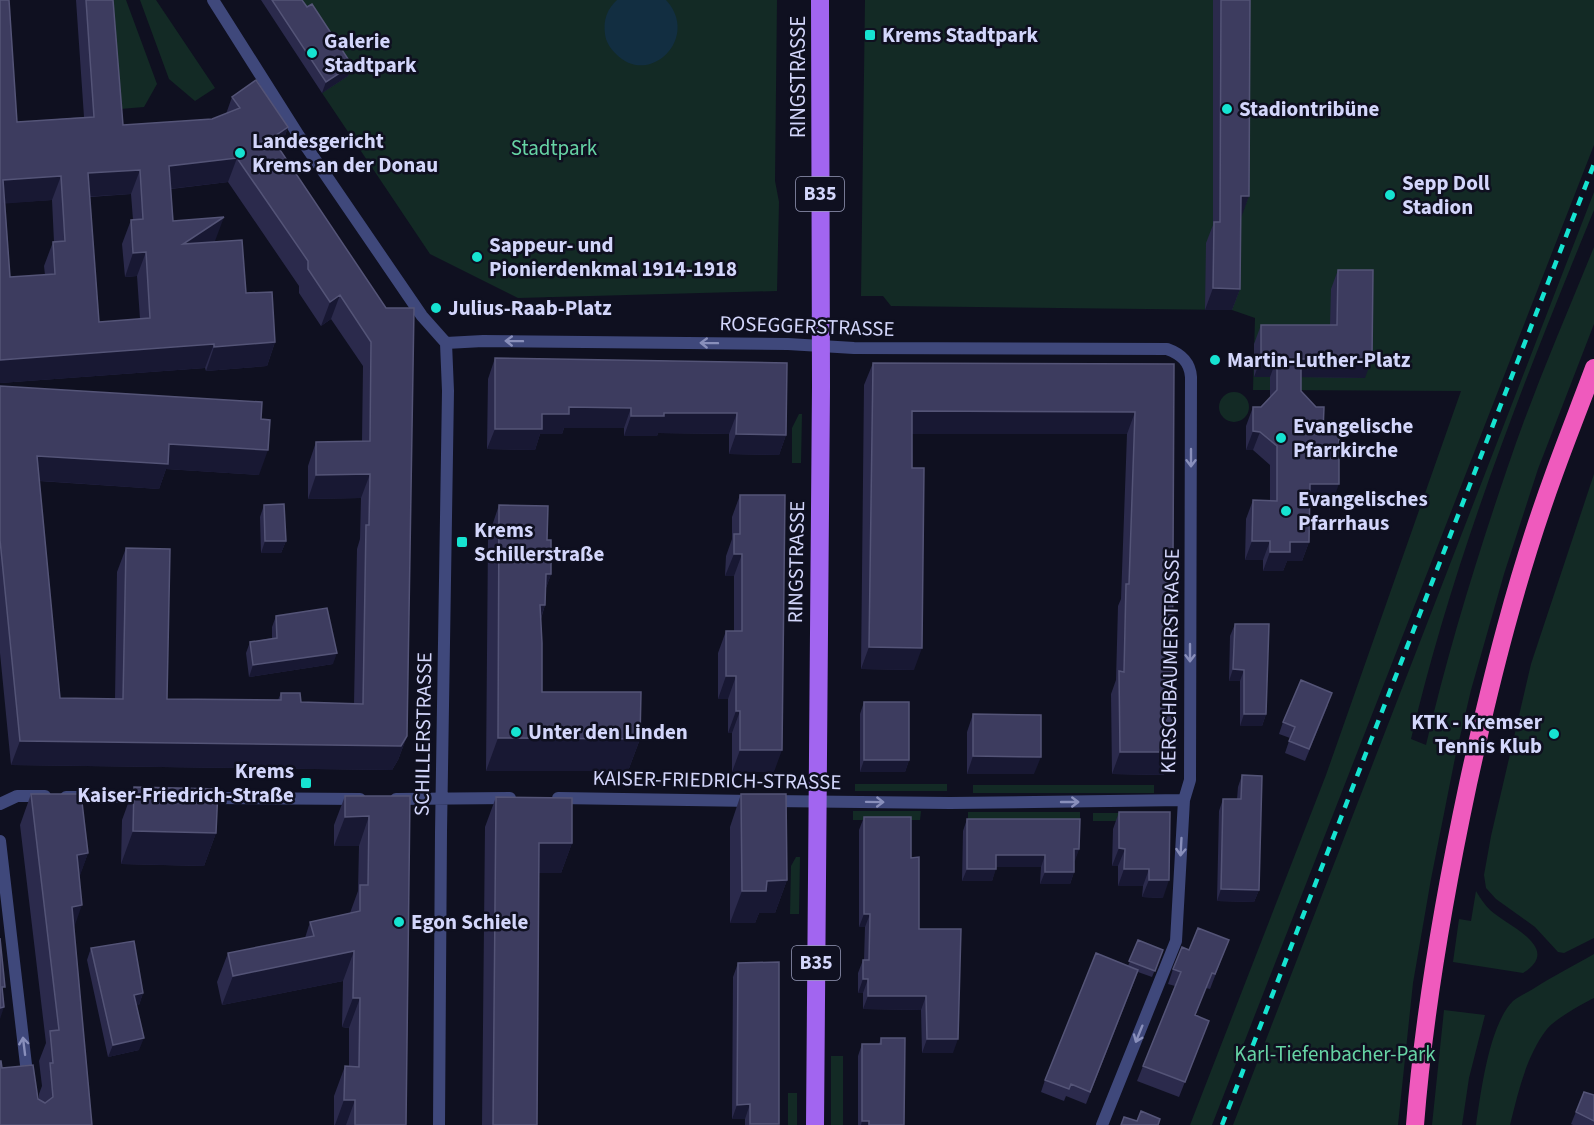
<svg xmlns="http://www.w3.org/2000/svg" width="1594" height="1125" viewBox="0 0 1594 1125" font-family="'Source Sans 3',sans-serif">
  <rect width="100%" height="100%" fill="#0f1020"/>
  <!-- green -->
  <path fill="#132a25" d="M112,0H126L157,84L144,107L120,109Z
    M140,0H156L215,88L195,101L169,79Z
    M284,0H777L775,181L779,202L777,291L518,298L430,254L322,93L348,75Z
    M865,0H1594V145L1212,1125H1190L1326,775L1461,391L1253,390L1255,318L1232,310L891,306L883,296H861Z
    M1594,192V210C1523,383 1454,557 1411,739L1426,745C1448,651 1476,560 1507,469C1532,394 1564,321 1594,247V324L1538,469L1504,574L1471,690L1455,758L1431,879L1413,983L1398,1125H1233Z
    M1219 407a15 15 0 1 1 30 0a15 15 0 1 1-30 0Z
    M799,414H802L801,463H792V428Z
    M1594,474V938L1564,953L1558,952L1535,927L1496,899L1486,888L1484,875L1491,836L1531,664Z
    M855,784H947V791H855Z
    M973,785H1154V793H973Z
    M853,811H921L920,820H853Z
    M968,812H1080V821H968Z
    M1093,813H1159V821H1093Z
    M796,857H800L799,914H790L791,866Z
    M1476,891C1480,898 1485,905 1490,910C1509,927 1563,948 1523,973L1453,962L1459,919L1471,921Z
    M1594,954V998C1583,1003 1554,1020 1547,1029C1526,1056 1518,1093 1510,1125H1476C1481,1092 1489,1025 1513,1001C1519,996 1527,993 1533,989C1553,976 1573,966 1594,954Z
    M1444,1010L1485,1015L1469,1078L1462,1125H1432Z
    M831,1056H843V1125H831Z
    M788,1093H797V1125H788Z"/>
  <!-- water -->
  <path fill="#122e41" d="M617,0H666C701,38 649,88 616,54C610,48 606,42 605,34C603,20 607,9 617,0Z"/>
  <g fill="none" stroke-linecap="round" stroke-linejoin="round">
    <!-- street -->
    <path stroke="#3f487b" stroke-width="12" d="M213,0L299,136L422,316L446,343
      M446,343L483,341L788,344L854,348L1167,349C1181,354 1190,362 1191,377L1190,780L1184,800L1176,941L1102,1125
      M66,797H144
      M204,798L360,799
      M558,798L753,801
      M396,799L510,798
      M771,801L950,803L1184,800
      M0,804L17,796H45
      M0,841L28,1082
      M439,1125L441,832L448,391L446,343"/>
    <!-- primary -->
    <path stroke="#a265f0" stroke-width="18" d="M815,1125L821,387L820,0"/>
    <!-- highway -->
    <path stroke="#ef5abd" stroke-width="18" d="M1415,1125C1424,1010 1444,897 1468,784C1491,679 1517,575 1554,474C1567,438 1581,403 1594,368"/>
    <!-- rail -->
    <path stroke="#16e3d1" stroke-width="4.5" stroke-dasharray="9 8" stroke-linecap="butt" d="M1222,1125L1594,164"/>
  </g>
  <!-- wall -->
  <path fill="#2b2a4c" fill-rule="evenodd" d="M0,0L17,122L84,117L76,0H113L123,125L212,119L226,114L232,97L288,127L280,150L386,308L407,736L398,760L392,770L11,765L0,653V386L259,475L166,469L159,489L39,481L60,698L115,699L117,572L126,548L167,699L278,700L281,693L301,702L354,704L357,549L360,539L361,498L308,499V466L316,442L362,441L363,366L331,319L321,326L299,293V286L228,182L171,189L173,221L215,241L214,242L275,342L267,366L206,371L205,368L0,383ZM131,194L133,220H131L122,244L125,277L137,276L140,319L99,322L90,197ZM52,200L54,242H53L44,266L45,275L10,277L5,203Z
    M261,0H302L352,65L348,76L322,93Z
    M1213,0H1250L1249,196L1240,218V289L1232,310H1205L1206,243L1213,225Z
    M1338,270L1365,378L1301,377V391L1323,432L1332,503H1309V542L1302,561H1287L1283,571H1263V560H1245L1246,519L1253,500L1270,501V465L1253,450H1246V426L1253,407H1261L1270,397V377H1254V344L1261,325H1330L1331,289Z
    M495,358L787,363L786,435L779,455L729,454V434L658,433L657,436H624V428H564L562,434H540L535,450L487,449L488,379Z
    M873,363L1174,364L1164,775L1112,774L1111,694L1116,680L1118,606L1121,599L1127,434H912L914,670L861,669L864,385Z
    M740,495L774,772H732V733H728V699H718V653L726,631H734V576H725L726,556L732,539V517Z
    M264,505L286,541L281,553H261L260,517Z
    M499,505L547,540L551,574L546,588L545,605L541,619L542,692L640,739L628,771H486L488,538Z
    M276,616L333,664L249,677L246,653L250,642L272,638V627Z
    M1235,624L1266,714L1262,726H1240V681H1229L1230,636Z
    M864,702L909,760L905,772H860V714Z
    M1328,705L1305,761L1285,753L1290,738L1279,734L1283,722Z
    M973,714L1034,774H967V732Z
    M1242,775L1259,890L1254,902L1217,901L1219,811L1223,799H1237L1238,787Z
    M134,787L216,833L204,866L121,864L122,820Z
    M31,794L88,853L79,877L74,927L92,1125H0L2,1068L39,1099V1094L42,1086L39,1061L46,1043L20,825Z
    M741,794L787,880L775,913H759L755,923H730V827Z
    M345,796H410L406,1125H334V1096L345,1066H349V1028L342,1027L343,981L222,1005L217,982L228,953L305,938L310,922L350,913L358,891L359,846H334V825Z
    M496,797L572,843L561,873H539L537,1125H482L485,827Z
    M1119,812L1163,898L1142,897L1143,886H1118V866H1112L1113,829Z
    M864,817L911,858L919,929L953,1053H922L921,1010L863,1009V993H858V973L863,960H864L865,927H859V830Z
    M967,819L1079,849L1074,861V872L1070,884H1040L1041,867H996L992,881H962L963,831Z
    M1138,940L1163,950L1152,977L1138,972L1086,1104L1066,1096L1064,1101L1041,1092L1045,1080L1128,966Z
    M1229,940L1210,989L1206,988L1195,1016L1209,1021L1179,1097L1137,1081L1175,986L1168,984L1173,969L1189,950Z
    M91,948L143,993L139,1005H137L139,1050L108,1057L87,960Z
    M738,963L778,1125H745V1119H732L733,977Z
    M881,1038L904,1125H858V1056L862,1044H879Z
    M1584,1092L1594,1095V1125H1573L1571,1124Z"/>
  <!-- shaded-wall -->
  <path fill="#181833" d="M352,65L348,76L322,93L326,82Z
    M288,127L279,151L272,138Z
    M237,158L228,182L160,190L169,166Z
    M140,170L131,194L80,197L88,173Z
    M61,176L52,200L0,204L3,180Z
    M1241,196H1249L1241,218L1233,217Z
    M224,217L215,241L174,268L183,244Z
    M146,252L137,276L125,277L133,253Z
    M1213,288L1240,289L1232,310H1205Z
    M340,295L331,319L321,326L330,302Z
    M275,342L267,366L206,371L214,347Z
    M214,344L205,368L0,383V360Z
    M1261,358H1277L1270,377H1254Z
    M1301,359H1372L1365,378L1295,377Z
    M569,407L631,408L624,428H564L562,434H540L535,450L487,449L495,429L542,414Z
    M912,411L1135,412L1127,434H904Z
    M664,413H737L729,434L658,433L657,436H624L631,416Z
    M1253,431L1260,432L1253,450H1246Z
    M736,434L786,435L779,455L729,454Z
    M169,444L268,450L259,475L166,469L159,489L28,480L37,456Z
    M370,474L361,498L308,499L316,475Z
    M1310,484H1339L1332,503H1303Z
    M265,541H286L281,553H261Z
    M1252,541H1270L1263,560H1245Z
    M1290,542H1309L1302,561H1287L1283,571H1263L1270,552Z
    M734,554H742L734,576H725Z
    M546,574H551L539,606Z
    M540,605H545L534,638Z
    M869,647L922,648L914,670L861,669Z
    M337,653L333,664L249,677L253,665Z
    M1233,669L1244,670L1240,681H1229Z
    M726,676H736L728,699H718Z
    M736,711H740L732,733H728Z
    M1244,714H1266L1262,726H1240Z
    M407,736L398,760L392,770L11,765L20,741Z
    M498,738L640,739L628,771H486Z
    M740,750H782L774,772H732Z
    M1120,752H1172L1164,775L1112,774Z
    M973,756L1041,757L1034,774H967Z
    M864,760H909L905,772H860Z
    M369,816L359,846H334L345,817Z
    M133,831L216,833L204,866L121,864Z
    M539,843H572L561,873H528Z
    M1119,848L1125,849L1118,866H1112Z
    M1074,849H1079L1075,861H1070Z
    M88,853L77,884V855Z
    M996,855H1045L1041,867H992Z
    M967,869H996L992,881H962Z
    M1124,869H1149L1143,886H1118Z
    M1045,872H1074L1070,884H1040Z
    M787,880L775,913H759L755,923H730L742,891L767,881Z
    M1149,880H1169L1163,898L1142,897Z
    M1221,889L1259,890L1254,902L1217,901Z
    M82,905L71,936L72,907Z
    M864,914H870L865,927H859Z
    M354,951L343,981L222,1005L233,976Z
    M863,979H868L863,993H858Z
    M143,993L139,1005L130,1007L134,995Z
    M868,996H926L921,1010L863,1009Z
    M353,998H360L349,1028L342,1027Z
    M4,1007L0,1019V1008Z
    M144,1038L139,1050L108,1057L113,1045Z
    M927,1039H958L953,1053H922Z
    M344,1100H355L346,1125H335Z
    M750,1104L745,1119H732L737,1105Z
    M862,1121H869L868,1125H861Z
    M750,1124H779L778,1125H750Z"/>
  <!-- building -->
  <path fill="#3d3c5f" stroke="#545477" stroke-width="1.5" fill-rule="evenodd" d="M0,0H9L17,122L94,117L86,0H113L123,125L212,119L240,108L232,97L256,80L288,127L272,138L386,308H414L407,736L401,746L20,741L0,540V386L262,402L261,419L270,420L268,450L169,444L168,464L37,456L60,698L123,699L126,548L170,549L167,699L281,700V693H300L301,702L363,704L366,525H369L370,474L316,475V442L370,441L371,342L340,295L330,302L308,269V261L237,158L169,166L173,221L224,217L183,244L242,240L246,293L272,292L275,342L214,347V344L0,360ZM140,170L143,219L131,220L133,253L146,252L150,318L99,322L88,173ZM61,176L65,241L53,242L55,274L10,277L3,180Z
    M272,0H302L307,7L312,4L352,65L326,82Z
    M1221,0H1250L1249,196H1241L1240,289L1213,288L1214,222H1220Z
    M1338,270H1373L1372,359H1301V391L1316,407H1324L1323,432H1339V484H1310L1309,542H1290V552H1270V541H1252L1253,500L1277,501V446L1260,432L1253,431V407H1261L1277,390V358H1261V325H1337Z
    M495,358L787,363L786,435L736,434L737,413H664V416H631V408L569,407V414H542V429H495Z
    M873,363L1174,364L1172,752H1120L1119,671L1124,672L1126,584H1129L1135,412L912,411V468H924L922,648L869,647Z
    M740,495H785L782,750H740V711H736V676H726V631H742V554H734V534H740Z
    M284,504L286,541H265L264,505Z
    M499,505L548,506L547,540H551V574H546L545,605H540L542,643V692H641L640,739L498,738Z
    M327,608L337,653L253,665L250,642L277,638L276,616Z
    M1235,624H1269L1266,714H1244V670L1233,669Z
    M1301,680L1332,693L1309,749L1289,741L1295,727L1283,722Z
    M864,702H909V760H864Z
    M973,714L1041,715V757L973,756Z
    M1242,775L1262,776L1259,890L1221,889L1223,799H1241Z
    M134,787L218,789L216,833L133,831Z
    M31,794H81L88,853L77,855L82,905L72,907L92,1125H0V1061H1L2,1068L33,1065L38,1099L45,1103L53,1097L50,1063H53L50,1031L59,1030Z
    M741,794H786L787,880L767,881L766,891H742Z
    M345,796H410L406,1125H355V1100H344L345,1066L359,1067L360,998H353L354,951L233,976L228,953L314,936L310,922L360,911V885H368L369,816L345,817Z
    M496,797L572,798V843H539L537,1125H493Z
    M1119,812H1170L1169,880H1149V869H1124L1125,849L1119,848Z
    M864,817H911V858L919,857V929H961L958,1039H927L926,996H868V979H863V960H869L870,914H864Z
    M967,819H1080L1079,849H1074V872H1045V855H996V869H967Z
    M1198,928L1229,940L1215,974L1212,973L1195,1015L1209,1021L1185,1082L1143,1066L1181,972L1173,969L1182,947L1189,950Z
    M0,938L5,987H2L4,1007L0,1008Z
    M1138,940L1163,950L1155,971L1129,961Z
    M134,941L143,993L134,995L144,1038L113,1045L91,948Z
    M1096,953L1138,970L1090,1092L1071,1084L1069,1089L1045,1080Z
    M779,962V1124H750V1104L737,1105L738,963Z
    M881,1038H905L904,1125H869V1121H862V1044H881Z
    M1584,1092L1594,1095V1121L1576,1112Z
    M1141,1111L1160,1119L1158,1125H1121L1124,1117L1137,1121Z"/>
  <!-- one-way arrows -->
  <defs><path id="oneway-shaft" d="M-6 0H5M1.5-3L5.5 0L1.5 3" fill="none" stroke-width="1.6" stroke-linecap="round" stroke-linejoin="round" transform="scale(1.5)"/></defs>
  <g stroke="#898fbb">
    <use href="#oneway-shaft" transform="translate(514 341) rotate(-179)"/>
    <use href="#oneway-shaft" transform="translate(709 343) rotate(-179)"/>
    <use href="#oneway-shaft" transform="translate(1191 458) rotate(90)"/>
    <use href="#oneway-shaft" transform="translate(1190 653) rotate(90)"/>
    <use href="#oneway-shaft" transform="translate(875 802) rotate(1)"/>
    <use href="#oneway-shaft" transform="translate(1070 802)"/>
    <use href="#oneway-shaft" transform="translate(1181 847) rotate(93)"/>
    <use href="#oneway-shaft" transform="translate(1139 1034) rotate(112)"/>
    <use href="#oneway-shaft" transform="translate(24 1046) rotate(-97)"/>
  </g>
  <!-- markers -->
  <g fill="#16e3d1" stroke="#0f1020" stroke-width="2">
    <rect x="864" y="29" width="12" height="12" rx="3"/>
    <circle cx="312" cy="53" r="6"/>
    <circle cx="1227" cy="109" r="6"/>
    <circle cx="240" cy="153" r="6"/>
    <circle cx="1390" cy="195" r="6"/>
    <circle cx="477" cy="257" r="6"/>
    <circle cx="436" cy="308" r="6"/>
    <circle cx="1215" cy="360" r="6"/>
    <circle cx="1281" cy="438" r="6"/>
    <circle cx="1286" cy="511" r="6"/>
    <rect x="456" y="536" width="12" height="12" rx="3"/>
    <circle cx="516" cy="732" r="6"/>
    <circle cx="1554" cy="734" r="6"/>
    <rect x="300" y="777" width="12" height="12" rx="3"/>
    <circle cx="399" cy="922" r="6"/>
  </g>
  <g text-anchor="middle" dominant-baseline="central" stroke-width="5" stroke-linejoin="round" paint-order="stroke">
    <!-- shield labels -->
    <g fill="#0f1020" stroke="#989bb9" stroke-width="1.5">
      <rect x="796" y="177" width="48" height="34" rx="4.5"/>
      <rect x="792" y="946" width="48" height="34" rx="4.5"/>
    </g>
    <g font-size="20" font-weight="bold" fill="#d3d6fb">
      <text x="820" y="194">B35</text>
      <text x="816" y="963">B35</text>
    </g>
    <!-- poi labels -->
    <g font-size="21" font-weight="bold" fill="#d3d6fb" stroke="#0f1020" text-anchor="start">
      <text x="882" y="35">Krems Stadtpark</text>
      <text x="324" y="41">Galerie<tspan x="324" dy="24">Stadtpark</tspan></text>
      <text x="1239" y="109">Stadiontribüne</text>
      <text x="252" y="141">Landesgericht<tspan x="252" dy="24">Krems an der Donau</tspan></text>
      <text x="1402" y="183">Sepp Doll<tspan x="1402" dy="24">Stadion</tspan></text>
      <text x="489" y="245">Sappeur- und<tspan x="489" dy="24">Pionierdenkmal 1914-1918</tspan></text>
      <text x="448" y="308">Julius-Raab-Platz</text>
      <text x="1227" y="360">Martin-Luther-Platz</text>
      <text x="1293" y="426">Evangelische<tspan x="1293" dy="24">Pfarrkirche</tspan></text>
      <text x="1298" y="499">Evangelisches<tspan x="1298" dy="24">Pfarrhaus</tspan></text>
      <text x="474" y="530">Krems<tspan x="474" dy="24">Schillerstraße</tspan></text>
      <text x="1542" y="722" text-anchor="end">KTK - Kremser<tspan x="1542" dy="24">Tennis Klub</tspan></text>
      <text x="528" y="732">Unter den Linden</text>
      <text x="294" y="771" text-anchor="end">Krems<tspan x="294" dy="24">Kaiser-Friedrich-Straße</tspan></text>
      <text x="411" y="922">Egon Schiele</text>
    </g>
    <!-- street labels -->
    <g font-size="21" fill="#d3d6fb" stroke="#0f1020">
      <text transform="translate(798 77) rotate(-90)">RINGSTRASSE</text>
      <text transform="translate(807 326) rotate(2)">ROSEGGERSTRASSE</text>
      <text transform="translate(796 562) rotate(-89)">RINGSTRASSE</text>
      <text transform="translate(1170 661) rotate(-89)">KERSCHBAUMERSTRASSE</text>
      <text transform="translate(423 734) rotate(-89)">SCHILLERSTRASSE</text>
      <text transform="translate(717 780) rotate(1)">KAISER-FRIEDRICH-STRASSE</text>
    </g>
    <!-- park labels -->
    <g font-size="21" fill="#66d3a4" stroke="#0f1020">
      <text x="554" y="148">Stadtpark</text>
      <text x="1335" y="1054">Karl-Tiefenbacher-Park</text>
    </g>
  </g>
</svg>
